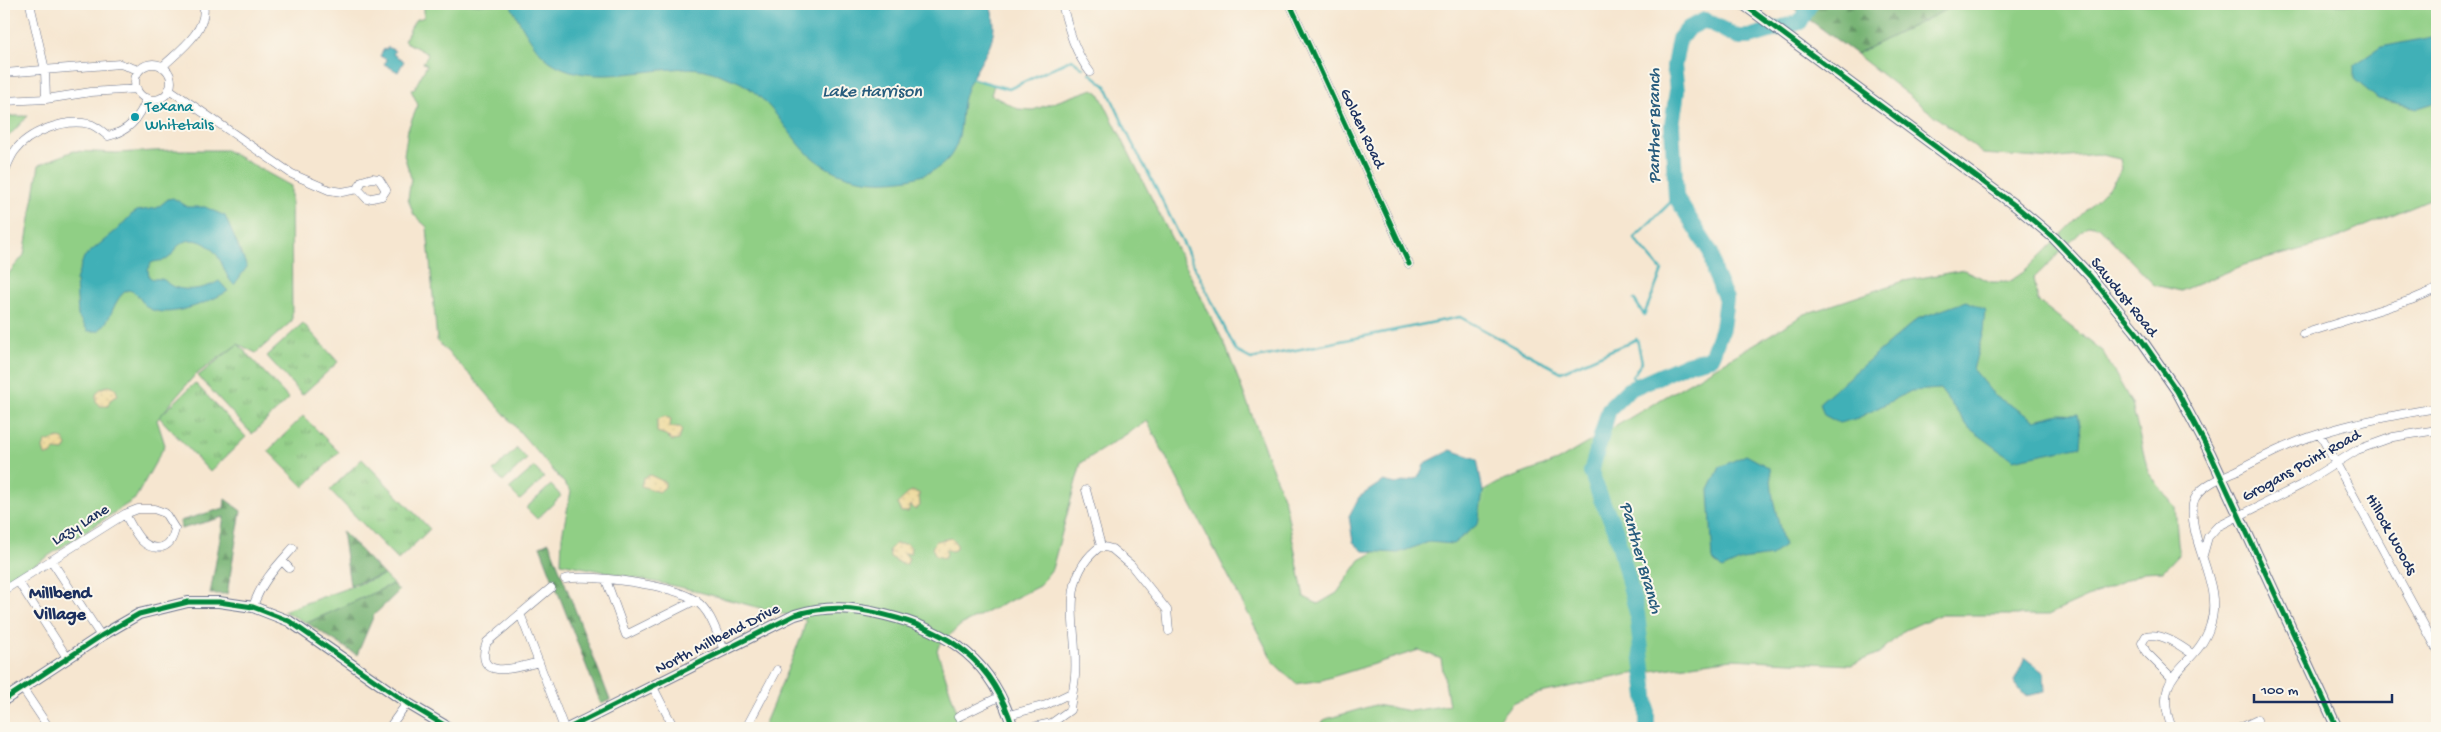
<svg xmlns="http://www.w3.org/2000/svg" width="2441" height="732" viewBox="0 0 2441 732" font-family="'Gochi Hand',sans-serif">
  <defs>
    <pattern id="forest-firs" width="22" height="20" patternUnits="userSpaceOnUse" patternTransform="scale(1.25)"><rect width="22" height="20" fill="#74b272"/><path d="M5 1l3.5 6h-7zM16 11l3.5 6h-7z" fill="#5e9161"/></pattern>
    <pattern id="sand-dots" width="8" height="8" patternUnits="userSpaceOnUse" patternTransform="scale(1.25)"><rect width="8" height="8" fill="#eeda9e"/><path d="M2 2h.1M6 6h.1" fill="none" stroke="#ccbb8a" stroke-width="1.8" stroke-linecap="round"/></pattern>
    <pattern id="park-tufts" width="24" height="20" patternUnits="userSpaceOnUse" patternTransform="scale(1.25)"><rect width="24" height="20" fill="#90cf85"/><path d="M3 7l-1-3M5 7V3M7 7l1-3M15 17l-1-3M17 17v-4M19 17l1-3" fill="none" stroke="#75a870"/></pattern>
  </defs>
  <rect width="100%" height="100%" fill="#fbf7ec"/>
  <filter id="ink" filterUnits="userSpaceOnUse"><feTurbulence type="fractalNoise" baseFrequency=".02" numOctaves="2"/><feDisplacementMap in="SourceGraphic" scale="10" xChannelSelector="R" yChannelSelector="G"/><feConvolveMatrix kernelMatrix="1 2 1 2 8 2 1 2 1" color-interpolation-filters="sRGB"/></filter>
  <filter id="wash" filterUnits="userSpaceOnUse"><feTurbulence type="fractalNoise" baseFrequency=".0096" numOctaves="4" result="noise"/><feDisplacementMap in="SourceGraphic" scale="20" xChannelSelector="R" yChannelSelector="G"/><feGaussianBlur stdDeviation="1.12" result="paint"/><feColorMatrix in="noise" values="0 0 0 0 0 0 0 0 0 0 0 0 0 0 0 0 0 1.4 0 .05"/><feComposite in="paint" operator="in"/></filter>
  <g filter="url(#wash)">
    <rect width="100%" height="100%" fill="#f6e6d0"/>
    <!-- green -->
    <path fill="#90cf85" stroke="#567f72" d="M419,4H705L994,85L991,95L1018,109L1033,110L1093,89L1099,93L1226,347L1285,502L1304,597L1318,604L1337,593L1360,560L1498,483L1557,461L1805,314L1904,281L1964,270L1991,282H2009L2025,271L2111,185L2122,169L2120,159L2097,154L2051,159L1983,154L1856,54L1958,4H2437V196L2325,243L2244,265L2181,291L2154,285L2099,227L2088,225L2034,278L2038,301L2103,352L2132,404L2148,472L2175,507L2179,554L2163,571L2143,572L2048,615H1939L1905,630L1879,653L1851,665L1732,659L1625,675L1536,694L1512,703L1492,728H1317L1326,719L1375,705L1411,711L1449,705L1441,659L1419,650L1322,680L1296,684L1274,663L1147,421L1081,463L1052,569L1039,586L961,625L940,644L937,650L962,728H763L802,635L806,620L684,588L561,563L562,536L571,491L474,379L437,341L427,227L414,215L408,199L411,178L404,155L408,129L418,105L411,90L414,89L427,65L423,63L428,54L404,41L415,20L424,17V8Z
      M4,116H28L4,141Z
      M173,150H226L291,186L292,321L256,353L238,344L194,376L157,420L165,445L135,499L4,585V279L24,255L39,165L73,151L116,153Z
      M517,448L527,459L503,482L493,471Z
      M534,467L544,478L520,500L509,489Z
      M551,485L561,496L537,519L526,508Z
      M384,575L393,584L307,623L283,611Z"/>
    <!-- forest -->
    <path fill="url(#forest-firs)" stroke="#487068" d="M1788,4H1958L1856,54Z
      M225,499L241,511L227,594H210L224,517L181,529L180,521L224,508Z
      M342,531L384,575L350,585Z
      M549,542L610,700L601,704L540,546Z
      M393,584L399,591L374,615L357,655L307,623Z"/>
    <!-- sand -->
    <path fill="url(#sand-dots)" stroke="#84847e" d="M109,386L115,388L118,395L110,400L108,406H100L96,401C94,392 101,387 109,386Z
      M664,416L671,419L670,427H680L682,429L679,440L672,441L666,435L657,432V420Z
      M59,438L63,439L67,445L64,451L55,450L51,455H45L43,448L45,442Z
      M650,475L665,482V487L659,492L641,486L643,478Z
      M911,491L919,493L920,506L915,510L911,505L908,512H901L897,504Z
      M952,538L957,545L955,550L951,551L945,549L947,554L944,558L936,556L932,548L936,541Z
      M895,544H907L911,547L910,554L904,553L909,558L907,564H902L890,557L889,550Z"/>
    <!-- park -->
    <path fill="url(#park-tufts)" stroke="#567f72" d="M303,323L338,362L302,395L267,356Z
      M238,344L289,399L252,434L198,376Z
      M195,383L246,437L210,472L159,417Z
      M303,416L339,452L304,487L268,451Z
      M362,459L430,529L398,560L330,490Z"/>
    <!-- water -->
    <path fill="#3fb0b7" stroke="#2d708a" d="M510,4H989C1005,39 978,60 966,91C959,109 964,132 954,150C945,168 927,175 908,179C867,186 826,177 799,144C783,125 770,103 749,88C740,81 728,78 718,74C697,66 684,68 662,70C627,73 583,83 551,62C535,52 519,21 510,4Z
      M2437,36V102L2418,108L2378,99L2354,79V65L2381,47Z
      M388,47L395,51L393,54L404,61L398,72L384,64L387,60L380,56L384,49L386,50Z
      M173,198L188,207H205L225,216L247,267L234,285C225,276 224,265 217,255C207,241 190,234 177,247C174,250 173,254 170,257C165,262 157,260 151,263L148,270L149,277C155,281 158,277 164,280C166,281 168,284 170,285C184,293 206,289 219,281L228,291C210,302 165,321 147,307C140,301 137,290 127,290C112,300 113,320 98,331H88L78,316L76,280L84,257L118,229L131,215L137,211L157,208L168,199Z
      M1967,301L1985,310L1983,331L1973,370L1995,396L2035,420L2060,414L2078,415L2082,434L2081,446L2013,460L1969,428L1940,389L1911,391L1858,418L1839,423L1824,415L1820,402L1917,319Z
      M1451,450L1477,459L1483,492L1478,524L1453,544L1429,542L1398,553L1363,551L1353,542L1349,516L1359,497L1383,481L1396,484L1418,478L1425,463Z
      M1746,455L1770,468L1773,499L1784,546L1771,556L1742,560L1722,569L1713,560L1709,490L1720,467Z
      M2025,658L2044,673L2045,692L2025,696L2014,682Z"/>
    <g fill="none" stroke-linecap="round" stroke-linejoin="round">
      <!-- stream -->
      <path stroke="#3fb0b7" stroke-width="2.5" d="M1090,73L1106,86L1131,141L1157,190L1236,351L1251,359L1460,317L1561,372L1637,339L1642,362L1632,377L1641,383
        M970,78L1009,89L1072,59L1083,68
        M1634,299L1644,315L1662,271L1634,238L1676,197"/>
      <!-- river -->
      <path stroke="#3fb0b7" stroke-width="16" d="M1647,728V706L1637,613L1615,528L1601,499L1591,472L1609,409L1628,390L1687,364L1711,358L1722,328L1726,299L1714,272L1711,253L1676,197L1672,125L1677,91L1674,66L1679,39L1689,28L1705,20L1737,37H1749L1800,22L1810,4"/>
    </g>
  </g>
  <g filter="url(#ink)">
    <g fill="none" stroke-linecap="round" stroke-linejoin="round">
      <!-- minor casing -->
      <g stroke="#686f86" stroke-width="9">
        <path id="minor" d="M30,4L45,70L46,99
          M1062,4C1069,30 1074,51 1090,72
          M1290,4L1409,264
          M135 82a18 18 0 1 1 36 0a18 18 0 1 1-36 0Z
          M162,67C179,51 209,30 203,4
          M4,73L120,64L139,70
          M169,89L292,174L329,190L342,192L358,189
          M4,101L46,99L91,92L137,89
          M4,173C7,166 10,158 14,152C28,132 65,118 89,124C95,125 103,132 108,136C128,132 140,118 147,98
          M372,178L379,179L386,190L382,196L367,199L358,189L362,181Z
          M2303,334L2411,300L2437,289
          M2320,434L2437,649
          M1086,490L1101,546
          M138,509H154L165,513L175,529C173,537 171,544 162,547C142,552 133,528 125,514Z
          M2203,555L2208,537L2217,527L2301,485L2357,450L2393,437L2437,430
          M51,560L101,636
          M282,561L289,568
          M565,579C591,574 675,585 696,601C711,611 717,634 724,650
          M606,580L626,635L696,600
          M18,581L68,659
          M4,590L125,514
          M253,607C261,582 276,567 293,548
          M521,616L564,728
          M539,662C518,668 472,682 487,642L551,588
          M2172,678L2146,652L2142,643L2146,636C2161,632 2180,645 2192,654
          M653,687L674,728
          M23,689L49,728
          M1009,715L1046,705L1071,693
          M958,717L1001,696
          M389,728L407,703
          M746,728L777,670
          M1028,728L1052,723L1070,710C1071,699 1074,688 1075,676C1079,630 1056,578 1101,546L1112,549L1131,565L1167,610L1169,631
          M2172,728C2149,670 2197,669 2210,626C2224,585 2188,543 2193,504C2196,487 2222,477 2236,471C2263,457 2290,443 2319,434C2355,422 2400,414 2437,408
          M2240,728L2257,720"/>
      </g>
      <!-- tertiary casing -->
      <g stroke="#686f86" stroke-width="12">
        <path id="tertiary" d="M1743,4L2017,207L2054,238L2090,276L2136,332L2177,391L2210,453L2337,728
          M4,700L101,636L139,614L188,602H219L253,607L289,621L407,703L449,728
          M569,728L795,615C826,605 854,607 885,615C951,631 993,662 1013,728"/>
      </g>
      <!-- minor -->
      <use href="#minor" stroke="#fff" stroke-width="8"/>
      <!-- tertiary -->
      <use href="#tertiary" stroke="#fff" stroke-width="10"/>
      <!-- cycleway casing -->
      <g stroke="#fbf7ec" stroke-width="8">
        <path id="cycleway" d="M1290,4L1409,264
          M1743,4L2017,207L2054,238L2090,276L2136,332L2177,391L2210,453L2337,728
          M4,700L101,636L139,614L188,602H219L253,607L289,621L407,703L449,728
          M569,728L795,615C826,605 854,607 885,615C951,631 993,662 1013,728"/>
      </g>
      <!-- cycleway -->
      <use href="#cycleway" stroke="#00873e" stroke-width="5"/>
    </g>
  </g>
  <!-- markers -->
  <circle fill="#0f9aa8" stroke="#fbf7ec" stroke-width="2" cx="135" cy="117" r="5"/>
  <g text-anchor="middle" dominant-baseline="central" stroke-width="4" stroke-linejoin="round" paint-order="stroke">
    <!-- culture labels -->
    <g font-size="16" fill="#0d838f" stroke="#fbf7ec" text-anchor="start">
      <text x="145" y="108">Texana<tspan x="145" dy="18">Whitetails</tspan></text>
    </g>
    <!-- street labels -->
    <g font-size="16" fill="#1b2f5e" stroke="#fbf7ec">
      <text transform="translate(1361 129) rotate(65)">Golden Road</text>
      <text transform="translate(2123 298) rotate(51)">Sawdust Road</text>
      <text transform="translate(2302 467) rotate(-29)">Grogans Point Road</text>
      <text transform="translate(81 526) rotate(-32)">Lazy Lane</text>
      <text transform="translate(2390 535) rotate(61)">Hillock Woods</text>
      <text transform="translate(718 640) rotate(-27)">North Millbend Drive</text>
    </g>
    <!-- water labels -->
    <g font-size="18" font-style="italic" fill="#285c7d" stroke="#fbf7ec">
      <text x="872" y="92">Lake Harrison</text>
      <text transform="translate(1655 126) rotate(-90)">Panther Branch</text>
      <text transform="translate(1640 558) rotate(74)">Panther Branch</text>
    </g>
    <!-- neighbourhood labels -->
    <g font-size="18" font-weight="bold" fill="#1b2f5e" stroke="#fbf7ec">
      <text x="60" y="594">Millbend<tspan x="60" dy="21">Village</tspan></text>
    </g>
  </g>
  <!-- margin -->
  <rect width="2441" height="732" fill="none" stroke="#fbf7ec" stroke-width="20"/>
  <!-- scale -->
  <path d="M2254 694v8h138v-8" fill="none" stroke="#1b2f5e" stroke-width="2.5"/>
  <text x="2261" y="694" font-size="15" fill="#1b2f5e" stroke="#fbf7ec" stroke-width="4" paint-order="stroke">100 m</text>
</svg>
